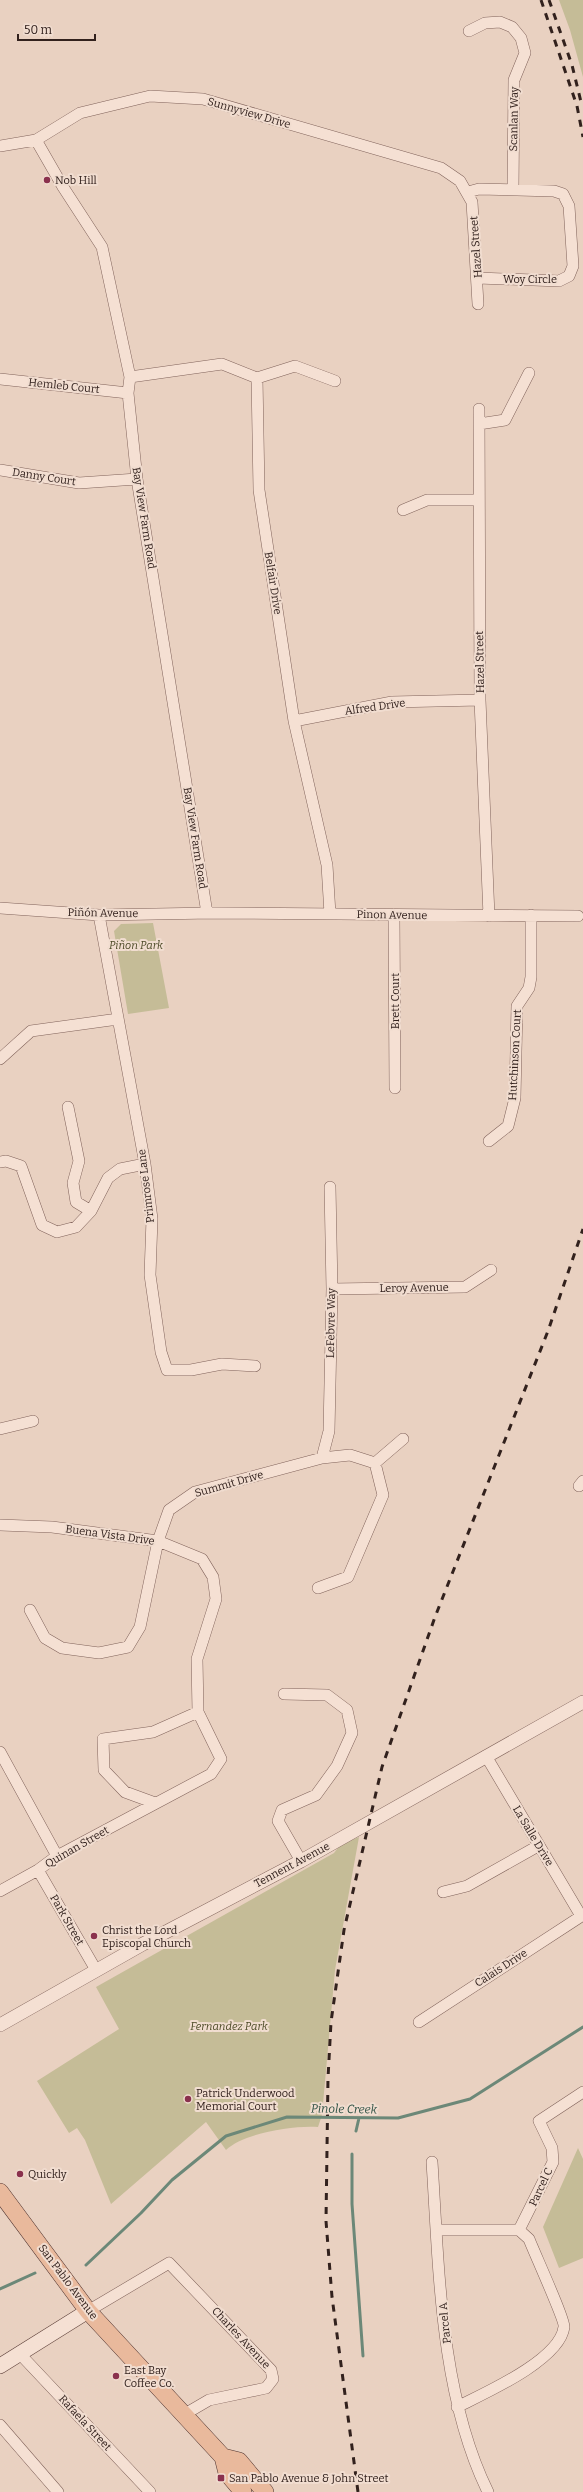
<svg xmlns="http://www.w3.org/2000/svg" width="583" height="2492" viewBox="0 0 583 2492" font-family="Bitter,serif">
  <rect width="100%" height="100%" fill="#e9d1c1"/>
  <!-- green -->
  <path fill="#c5bc97" d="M559,0H583V77L570,30Z
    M153,923L169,1008L128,1014L114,931L121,924Z
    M359,1837L335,1970L322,2115L318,2127C295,2125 243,2133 226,2150L206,2122L111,2204L85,2140L77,2128L69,2133L37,2081L119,2029L96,1987L334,1853L340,1845Z
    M578,2148L583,2159V2258L559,2268L543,2227Z"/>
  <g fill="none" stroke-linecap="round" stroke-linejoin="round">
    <!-- stream -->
    <path stroke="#6c8878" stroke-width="3" d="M356,2131L359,2118
      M352,2154V2204L363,2356
      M86,2265L141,2213L172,2180L226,2136L287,2117L398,2118L470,2099L583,2027
      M0,2289L35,2273"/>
    <!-- minor casing -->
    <g stroke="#81635b" stroke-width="12">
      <path id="minor" d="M469,31L485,23L500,22L512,27L521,38L525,53L514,80L513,190
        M36,140L63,187L102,247L130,377L128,393L137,479L207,913
        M0,146L36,140L80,113L150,96L203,99L441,168L460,181L472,202L478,304
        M468,192L479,189L554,191L563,194L569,206L573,266L569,276L559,281L478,278
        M130,377L222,364L257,378
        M257,378L259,490L294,721L327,865L330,914
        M257,378L295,366L335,381
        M0,379L128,393
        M479,409L480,700L489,916
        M479,424L505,420L529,373
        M0,470L79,483L137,479
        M403,510L427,500H478
        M294,721L392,702L480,700
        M0,908L99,915L212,913L578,916
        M99,915L145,1164L152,1219L150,1275L161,1352L167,1370H191L222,1364L255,1366
        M394,915L395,1088
        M0,1059L31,1031L118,1019
        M68,1107L79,1161L73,1183L76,1202L91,1211
        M489,1141L508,1126L515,1098L517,1006L529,988L531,977V915
        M0,1162L6,1161L21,1166L42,1225L57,1232L76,1227L91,1211L108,1178L120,1169L145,1164
        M332,1289L465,1287L491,1270
        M0,1429L33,1421
        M322,1458L329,1431L332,1289L330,1187
        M375,1463L403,1439
        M579,1486L583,1481
        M0,1525L52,1527L158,1541L202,1559L213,1577L216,1599L197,1659L198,1712L153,1732L103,1739L104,1770L125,1792L155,1803
        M30,1610L45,1638L62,1648L99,1653L128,1647L140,1627L158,1541L169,1510L195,1492L322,1458L350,1455L375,1463L383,1495L348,1577L318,1588
        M284,1694L327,1695L347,1710L352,1733L337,1766L316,1795L282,1810L278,1821L301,1861
        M0,1752L57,1856
        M486,1756L581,1916
        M38,1870L96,1970
        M0,1891L38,1870L57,1856L211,1774L221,1759L198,1712
        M443,1892L467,1886L538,1846
        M419,2022L583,1915
        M432,2162C439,2269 440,2394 488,2492
        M436,2230H519L529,2239C534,2252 565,2320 564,2327C560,2360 485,2393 457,2407
        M519,2230L553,2162L552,2148L539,2121L583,2092
        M88,2311L169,2263L271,2370L273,2379L266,2388L209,2400L185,2414
        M20,2354L150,2492
        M0,2425L58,2492"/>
    </g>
    <!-- tertiary casing -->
    <g stroke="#81635b" stroke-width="14">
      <path id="tertiary" d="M0,2025L143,1944L301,1861L583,1702"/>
    </g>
    <!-- secondary casing -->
    <g stroke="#62453e" stroke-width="16">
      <path id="secondary" d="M0,2366L88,2311"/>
    </g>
    <!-- primary casing -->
    <g stroke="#4e332f" stroke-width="18">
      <path id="primary" d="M0,2192L88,2311L223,2457L227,2473L243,2492
        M223,2457L239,2461L265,2492"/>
    </g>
    <!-- minor -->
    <use href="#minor" stroke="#f5e0d3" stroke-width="11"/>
    <!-- tertiary -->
    <use href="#tertiary" stroke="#f5e0d3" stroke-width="13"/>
    <!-- secondary -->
    <use href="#secondary" stroke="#f5e0d3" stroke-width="15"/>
    <!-- primary -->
    <use href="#primary" stroke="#e9b99c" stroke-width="17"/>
    <!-- rail -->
    <path stroke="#32211d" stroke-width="3" stroke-dasharray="7 7" stroke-linecap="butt" d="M541,0L577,106L583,137
      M549,0L572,65L581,102
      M358,2492L332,2297L326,2221L328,2078L331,2022L344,1930L382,1767L435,1617L548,1331L583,1229"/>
  </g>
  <!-- markers -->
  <g fill="#8a314d" stroke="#f1ddd0" stroke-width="1.5">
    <circle cx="47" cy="180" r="4"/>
    <circle cx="94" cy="1936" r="4"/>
    <circle cx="188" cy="2099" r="4"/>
    <circle cx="20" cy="2174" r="4"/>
    <circle cx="116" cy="2376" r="4"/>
    <rect x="217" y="2474" width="8" height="8" rx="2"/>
  </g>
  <g text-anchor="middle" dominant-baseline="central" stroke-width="4" stroke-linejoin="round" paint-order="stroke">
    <!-- street labels -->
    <g font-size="11" fill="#32211d" stroke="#f1ddd0">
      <text transform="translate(249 113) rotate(16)">Sunnyview Drive</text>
      <text transform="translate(514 119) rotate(-89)">Scanlan Way</text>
      <text transform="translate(476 247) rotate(-94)">Hazel Street</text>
      <text x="530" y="279">Woy Circle</text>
      <text transform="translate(64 386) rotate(6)">Hemleb Court</text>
      <text transform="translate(44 477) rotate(9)">Danny Court</text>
      <text transform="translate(144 518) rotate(81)">Bay View Farm Road</text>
      <text transform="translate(273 583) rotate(81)">Belfair Drive</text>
      <text transform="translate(480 662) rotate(-91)">Hazel Street</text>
      <text transform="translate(375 707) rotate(-8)">Alfred Drive</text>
      <text transform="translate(195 838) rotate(81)">Bay View Farm Road</text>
      <text transform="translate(103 913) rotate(1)">Piñón Avenue</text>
      <text transform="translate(392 915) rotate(1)">Pinon Avenue</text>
      <text transform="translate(395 1001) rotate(-90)">Brett Court</text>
      <text transform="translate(515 1055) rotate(-87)">Hutchinson Court</text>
      <text transform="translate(146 1186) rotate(-97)">Primrose Lane</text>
      <text transform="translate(414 1288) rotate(-1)">Leroy Avenue</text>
      <text transform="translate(331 1323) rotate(-89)">LeFebvre Way</text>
      <text transform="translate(229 1484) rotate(-16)">Summit Drive</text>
      <text transform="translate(110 1535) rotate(8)">Buena Vista Drive</text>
      <text transform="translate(533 1836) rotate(59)">La Salle Drive</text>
      <text transform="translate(77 1847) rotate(-30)">Quinan Street</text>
      <text transform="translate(292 1865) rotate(-28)">Tennent Avenue</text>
      <text transform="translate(67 1920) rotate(60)">Park Street</text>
      <text transform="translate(501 1968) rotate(-33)">Calais Drive</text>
      <text transform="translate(541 2187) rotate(-65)">Parcel C</text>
      <text transform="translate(68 2282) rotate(53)">San Pablo Avenue</text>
      <text transform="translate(445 2323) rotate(-96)">Parcel A</text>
      <text transform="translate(241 2338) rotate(47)">Charles Avenue</text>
      <text transform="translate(85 2423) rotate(47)">Rafaela Street</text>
    </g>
    <!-- poi labels -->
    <g font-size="11" fill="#32211d" stroke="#f1ddd0" text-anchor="start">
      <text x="55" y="180">Nob Hill</text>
      <text x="102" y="1930">Christ the Lord<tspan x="102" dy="13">Episcopal Church</tspan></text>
      <text x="196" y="2093">Patrick Underwood<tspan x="196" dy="13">Memorial Court</tspan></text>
      <text x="28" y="2174">Quickly</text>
      <text x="124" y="2370">East Bay<tspan x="124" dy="13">Coffee Co.</tspan></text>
      <text x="229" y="2478">San Pablo Avenue &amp; John Street</text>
    </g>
    <!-- park labels -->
    <g font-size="11" font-style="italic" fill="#4c4a26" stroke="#f1ddd0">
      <text x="136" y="945">Piñon Park</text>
      <text x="229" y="2026">Fernandez Park</text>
    </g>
    <!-- water labels -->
    <g font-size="12" font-style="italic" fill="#2e5043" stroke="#f1ddd0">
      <text transform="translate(344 2109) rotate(1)">Pinole Creek</text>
    </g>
  </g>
  <!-- scale -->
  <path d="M18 34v6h77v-6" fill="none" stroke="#32211d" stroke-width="2"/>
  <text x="24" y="34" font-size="12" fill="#32211d" stroke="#f1ddd0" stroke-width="3" paint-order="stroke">50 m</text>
</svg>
